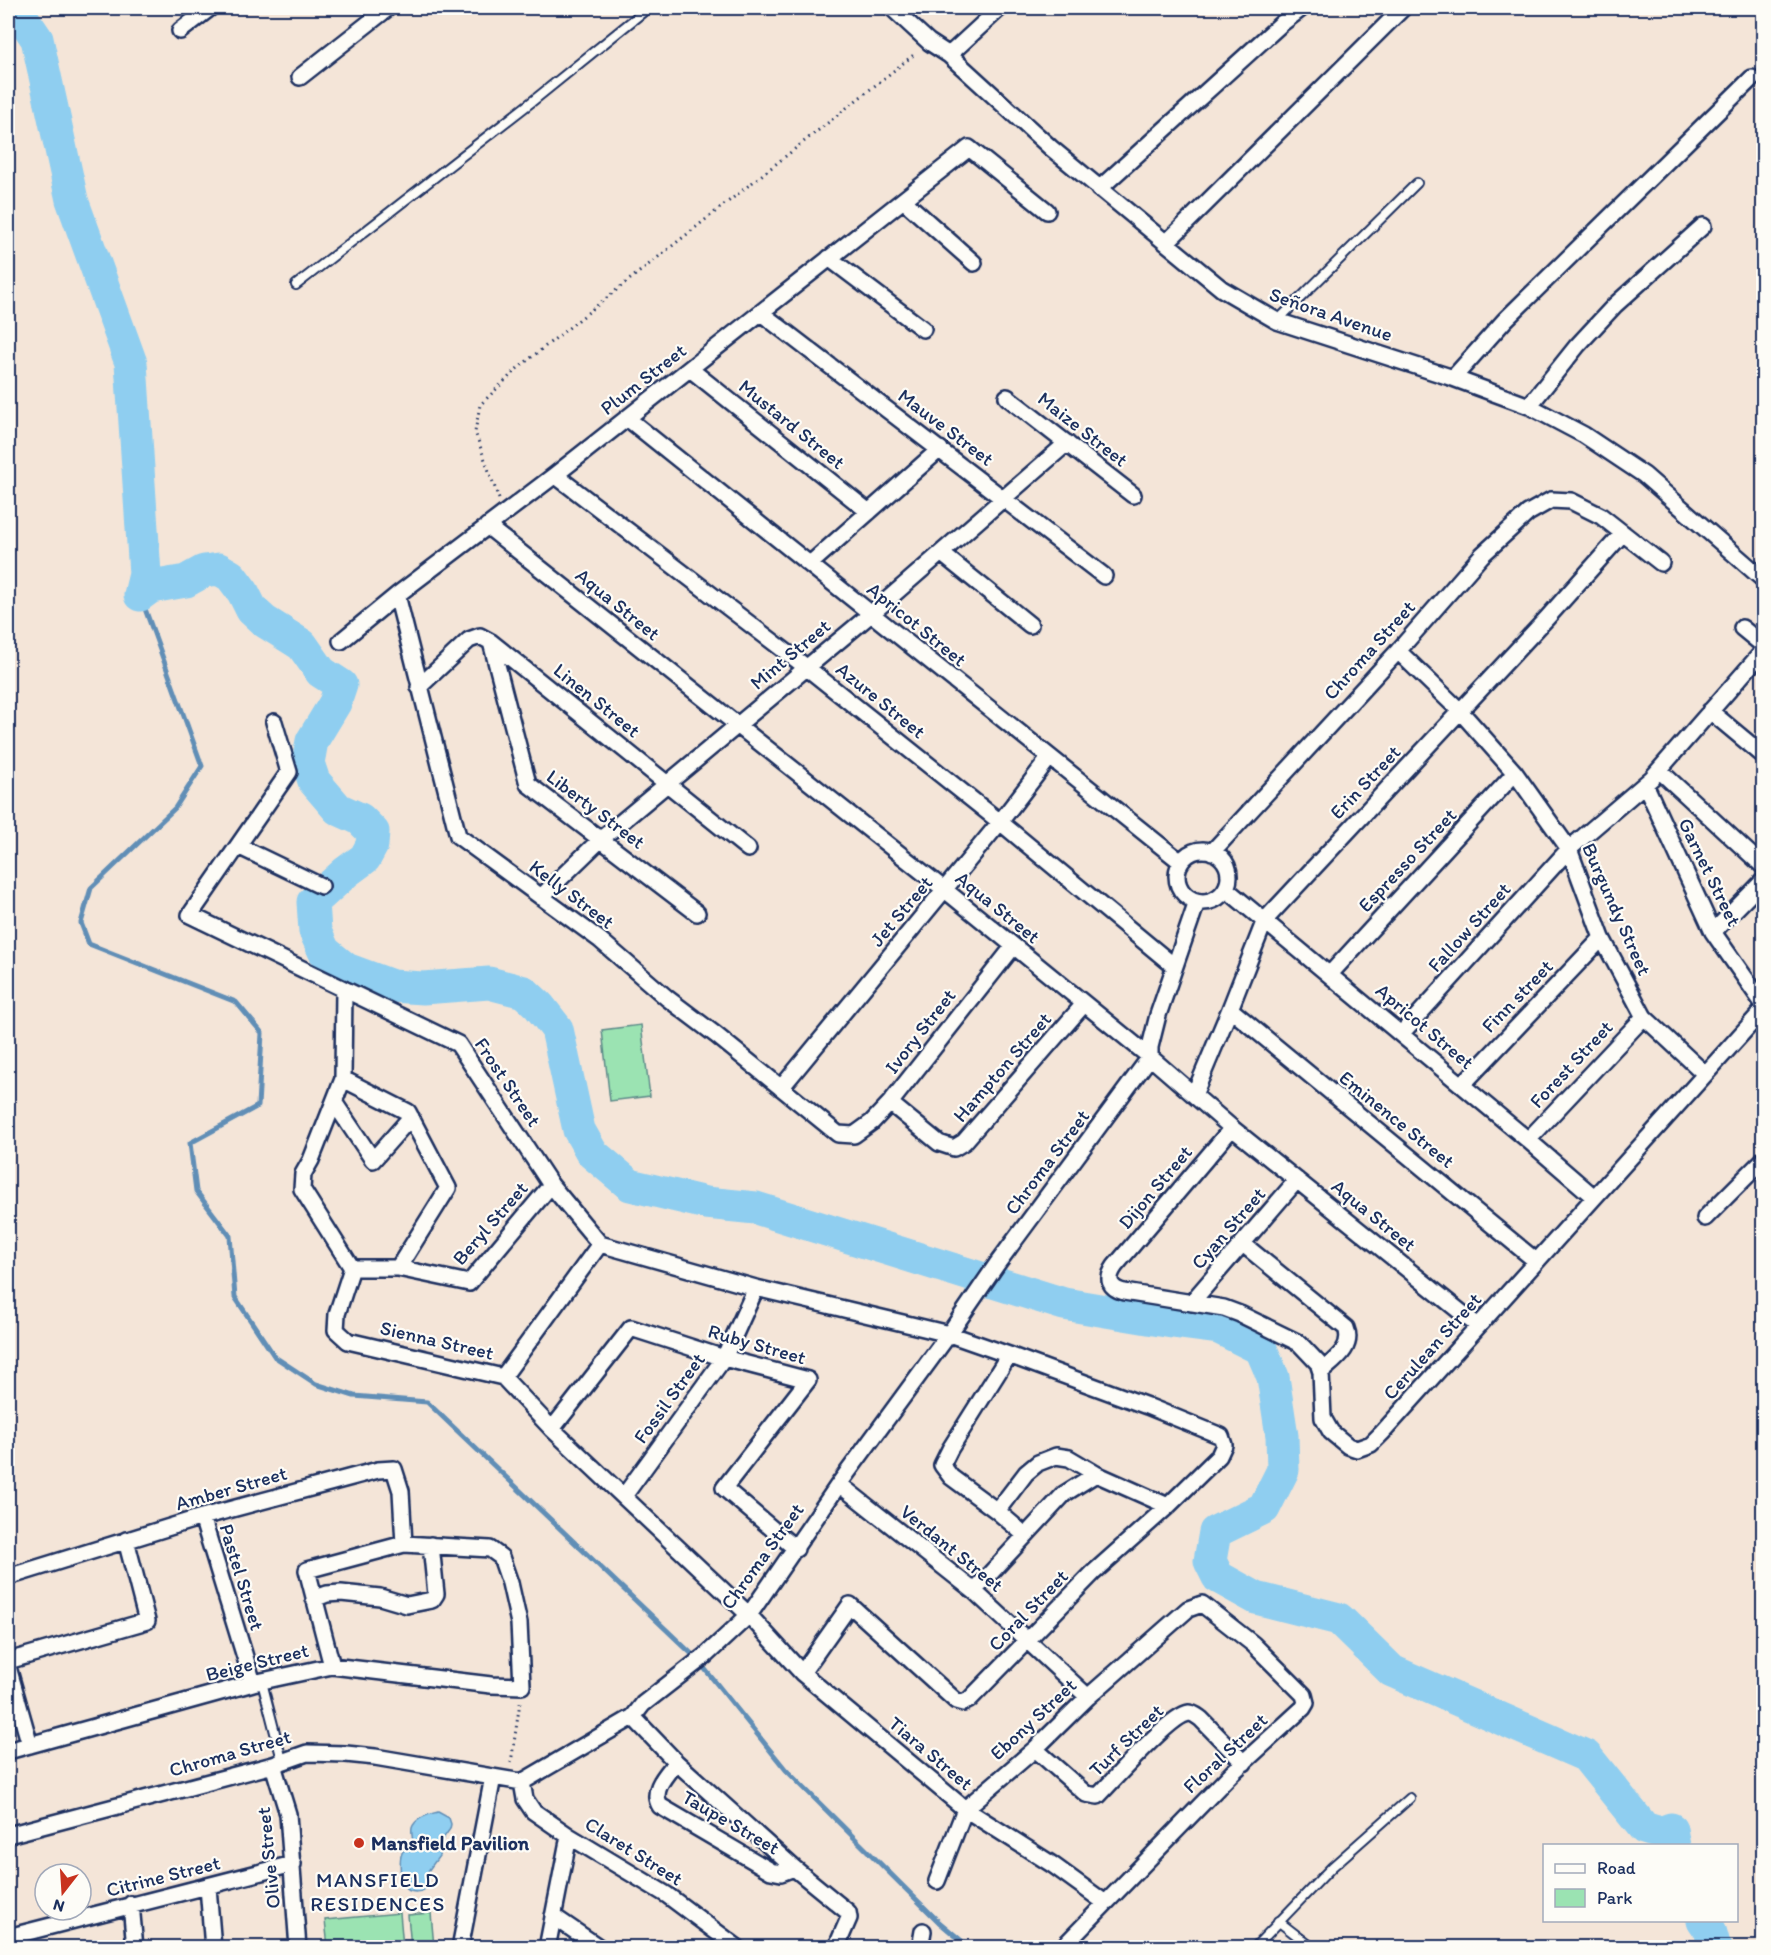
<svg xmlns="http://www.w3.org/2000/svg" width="1771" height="1955" viewBox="0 0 1771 1955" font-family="Itim,sans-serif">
  <rect width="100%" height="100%" fill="#f4e5d8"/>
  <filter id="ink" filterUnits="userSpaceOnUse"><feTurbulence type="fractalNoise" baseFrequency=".0167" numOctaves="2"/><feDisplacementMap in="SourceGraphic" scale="12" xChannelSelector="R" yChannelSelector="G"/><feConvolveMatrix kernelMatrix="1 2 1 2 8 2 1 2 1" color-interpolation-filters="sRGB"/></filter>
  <g filter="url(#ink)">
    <!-- green -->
    <path fill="#9be3b2" stroke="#5b8988" stroke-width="1.5" d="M641,1025L650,1096L610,1101L602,1030Z
      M400,1913L403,1947H328L325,1920Z
      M431,1913L434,1947H411L408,1915Z"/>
    <!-- water -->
    <path fill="#8fcef0" stroke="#618eb6" stroke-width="1.5" d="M438,1812L449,1818L451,1824L450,1829L442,1840L439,1856L428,1871C428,1875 430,1881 428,1885C424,1894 409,1894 404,1886C400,1881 399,1859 402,1853C404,1849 409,1847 413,1844C413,1839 411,1833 412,1828C415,1818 429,1814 438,1812Z"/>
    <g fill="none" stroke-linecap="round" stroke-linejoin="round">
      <!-- stream -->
      <path stroke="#618eb6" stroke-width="5" d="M140,595L202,766L175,808L91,888L81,923L89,944L236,1002L262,1033L258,1106L190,1143L196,1191L230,1236L235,1297L275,1357L316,1384L354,1396L427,1402L696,1658L786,1770L939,1922L970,1948"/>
      <!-- river -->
      <path stroke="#8fcef0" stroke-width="33" d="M16,8L37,39L72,200L131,363L145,574L140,595
        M140,595L151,587L186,581L204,571L219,569L231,576L243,592L252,610L264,621L302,645L321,672L341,685L335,703L312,741L308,763L314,781L338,809L360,819L373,832L372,845L365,858L346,872L313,902L315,931L324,951L346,969L392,986L423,988L489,983L524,992L539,1006L557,1029L579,1130L592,1153L630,1185L706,1203L756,1208L1064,1304L1172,1322L1219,1328L1261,1349L1273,1377L1282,1436L1283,1470L1264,1508L1215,1532L1210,1561L1218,1577L1256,1598L1339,1619L1392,1671L1586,1756L1644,1828L1660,1833L1671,1829L1674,1846
        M1703,1920L1710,1930L1715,1948"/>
      <!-- lane casing -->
      <g stroke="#1b2f5e" stroke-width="12">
        <path id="lane" d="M296,285L534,100L648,8
          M1277,321L1417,183
          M262,1682L282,1760
          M1278,1921L1313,1948
          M1254,1948L1332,1867L1410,1798"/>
      </g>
      <!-- street casing -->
      <g stroke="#1b2f5e" stroke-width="20">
        <path id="street" d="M892,8L929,42L949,55L1051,148L1222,289L1277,321L1453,378L1529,406L1584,435L1644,475L1764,580
          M180,31L210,8
          M949,55L1000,8
          M300,77L388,8
          M1099,189L1281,24L1302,8
          M903,200L974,263
          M1166,243L1403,8
          M829,258L923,329
          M761,313L1104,576
          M690,369L869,512
          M1453,378L1505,320L1752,78
          M1007,397L1133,495
          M1529,406L1577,346L1615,305L1703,226
          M627,418L1181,862
          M555,475L806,667L1000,822L1174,966
          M487,526L945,890L1150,1057L1232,1128L1478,1326
          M941,553L1030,625
          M810,564L940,449
          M397,595L458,836L600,940L667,998L716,1035L838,1134L854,1135L872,1122L890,1103L1013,947
          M1742,628L1764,646
          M341,641L397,595L555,475L969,148L1047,211
          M491,642L528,784L697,913
          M1398,651L1460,711L1515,773L1569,849L1602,938L1644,1017L1705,1074
          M419,687L469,640L480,636L491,642L748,849
          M1710,711L1764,756
          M274,722L289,772L190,915L458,1044L551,1185L600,1244L756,1288L949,1334L1009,1355L950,1449L942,1465L951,1477L997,1511L1025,1535
          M1659,770L1764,867
          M1645,784L1713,932L1764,1005
          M238,846L321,886
          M1177 876a26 26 0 1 1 52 0a26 26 0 1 1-52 0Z
          M1212,852L1398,651L1482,555L1528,513L1551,500L1571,501L1601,516L1661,563
          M1226,889L1528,1140L1594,1197
          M541,897L601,839L871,614L1067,443
          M1713,932L1764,880
          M1330,974L1515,773
          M344,989L343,1079L311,1160L303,1174L302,1189L352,1268L337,1314L336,1330L348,1341L503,1377L552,1429L749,1615L802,1673L965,1809L1053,1865L1104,1902
          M1230,1009L1536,1261
          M1401,1034L1569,849L1652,778L1764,650
          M343,1079L408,1112L448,1188L398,1268
          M1462,1085L1602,938
          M781,1088L1000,822L1050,757
          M1194,1095L1230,1009L1265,920L1547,618L1623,533
          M334,1102L373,1160L411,1117
          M890,1103L939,1143L954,1148L964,1142L1084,1004
          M1232,1128L1115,1266C1106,1279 1109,1288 1124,1292L1224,1308L1240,1314L1299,1343L1318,1363L1321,1372L1323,1418L1331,1432L1348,1446L1357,1449L1371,1444L1382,1433L1764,1009
          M1528,1140L1644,1017
          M1705,1218L1764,1159
          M1243,1244L1346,1328C1354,1348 1334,1360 1321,1372
          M352,1268H398L469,1283L551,1185
          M1191,1303L1297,1180
          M503,1377L600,1244
          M552,1429L631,1328L724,1358L808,1380L724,1488L796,1549
          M839,1484L974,1591L1088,1697
          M624,1496L724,1358L756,1288
          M997,1511L1026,1473L1038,1463L1056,1456L1069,1458L1096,1474L1168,1506
          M202,1517L253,1683
          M8,1577L202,1517L378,1470L394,1469L401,1491L404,1544
          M974,1591L1064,1494L1096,1474
          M314,1599L327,1594L341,1593L380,1597L407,1605L432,1600L436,1594L431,1545
          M8,1661L147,1621L126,1540
          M8,1667L30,1745
          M802,1673L850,1605L956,1701L963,1703L969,1700L1093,1573L1168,1506L1219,1456L1224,1445L1221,1436L1147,1406L1009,1355
          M633,1717L676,1762L794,1868L848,1912L849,1918L836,1948
          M1035,1749L1086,1794L1098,1796C1114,1780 1170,1715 1189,1713C1194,1713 1198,1717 1201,1719L1244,1763
          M8,1751L253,1683L332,1666L491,1685L522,1686L519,1623L510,1583L501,1557L490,1549L404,1544L307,1570L332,1666
          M676,1762C667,1774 650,1790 660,1806L771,1871L781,1873L794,1868
          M273,1765L288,1814L298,1948
          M522,1782L525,1799L533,1811L569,1836L667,1895L738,1948
          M8,1835L273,1765L307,1753L346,1754L375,1757L522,1782L633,1717L643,1704L706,1655L749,1615L839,1484L949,1334L997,1264L1150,1057V1047L1158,1015L1197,902
          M937,1881L965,1809L1035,1749L1088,1697L1188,1609L1202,1604L1253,1644L1304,1695L1306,1703L1303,1708L1232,1773L1062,1948
          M208,1887L213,1948
          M131,1904L135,1948
          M553,1916L600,1948
          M8,1937L293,1864
          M460,1948L493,1777
          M547,1948L569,1836
          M920,1948L923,1931"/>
      </g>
      <!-- path -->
      <path stroke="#1b2f5e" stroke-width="3" stroke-dasharray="1.5 4.5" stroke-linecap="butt" d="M499,499L475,432L480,405L518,368L916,53
        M511,1763L520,1702"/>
      <!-- lane -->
      <use href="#lane" stroke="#fdfcf7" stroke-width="8"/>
      <!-- street -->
      <use href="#street" stroke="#fdfcf7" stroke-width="15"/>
    </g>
  </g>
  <!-- markers -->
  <circle fill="#c8321e" stroke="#fdfcf7" stroke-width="2" cx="359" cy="1843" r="6"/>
  <g text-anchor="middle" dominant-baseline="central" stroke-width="4.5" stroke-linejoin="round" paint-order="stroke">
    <!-- street labels -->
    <g font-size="20" fill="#1b2f5e" stroke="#fdfcf7">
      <text transform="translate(1331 314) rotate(19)">Señora Avenue</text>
      <text transform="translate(643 379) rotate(-38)">Plum Street</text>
      <text transform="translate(792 424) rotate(39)">Mustard Street</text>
      <text transform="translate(946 427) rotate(37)">Mauve Street</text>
      <text transform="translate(1083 429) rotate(38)">Maize Street</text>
      <text transform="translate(618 604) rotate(39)">Aqua Street</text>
      <text transform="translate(917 624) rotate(39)">Apricot Street</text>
      <text transform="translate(1369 650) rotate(-48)">Chroma Street</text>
      <text transform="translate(790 654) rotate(-40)">Mint Street</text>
      <text transform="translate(597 700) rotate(39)">Linen Street</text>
      <text transform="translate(881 700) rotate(39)">Azure Street</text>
      <text transform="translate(1365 782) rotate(-47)">Erin Street</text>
      <text transform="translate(596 809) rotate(37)">Liberty Street</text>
      <text transform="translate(1407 860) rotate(-47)">Espresso Street</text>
      <text transform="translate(1710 872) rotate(64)">Garnet Street</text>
      <text transform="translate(572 894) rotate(37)">Kelly Street</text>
      <text transform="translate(998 907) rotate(39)">Aqua Street</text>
      <text transform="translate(1617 909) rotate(66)">Burgundy Street</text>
      <text transform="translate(901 911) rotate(-50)">Jet Street</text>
      <text transform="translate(1469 927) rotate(-48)">Fallow Street</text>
      <text transform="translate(1517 996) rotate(-46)">Finn street</text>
      <text transform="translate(1425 1026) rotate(40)">Apricot Street</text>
      <text transform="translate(920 1031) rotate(-52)">Ivory Street</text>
      <text transform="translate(1571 1064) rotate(-47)">Forest Street</text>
      <text transform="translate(1002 1067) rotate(-49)">Hampton Street</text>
      <text transform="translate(508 1082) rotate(56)">Frost Street</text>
      <text transform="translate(1397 1119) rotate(39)">Eminence Street</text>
      <text transform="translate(1047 1162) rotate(-53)">Chroma Street</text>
      <text transform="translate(1155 1187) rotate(-50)">Dijon Street</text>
      <text transform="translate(1374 1215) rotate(39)">Aqua Street</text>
      <text transform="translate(490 1223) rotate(-49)">Beryl Street</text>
      <text transform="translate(1228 1228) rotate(-49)">Cyan Street</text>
      <text transform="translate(437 1340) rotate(13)">Sienna Street</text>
      <text transform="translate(757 1344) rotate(16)">Ruby Street</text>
      <text transform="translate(1432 1346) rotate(-48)">Cerulean Street</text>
      <text transform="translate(669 1398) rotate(-54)">Fossil Street</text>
      <text transform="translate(231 1488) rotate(-16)">Amber Street</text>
      <text transform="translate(952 1548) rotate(39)">Verdant Street</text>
      <text transform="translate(762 1556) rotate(-54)">Chroma Street</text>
      <text transform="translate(242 1577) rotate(73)">Pastel Street</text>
      <text transform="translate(1028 1610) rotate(-46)">Coral Street</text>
      <text transform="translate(257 1662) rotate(-14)">Beige Street</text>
      <text transform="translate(1033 1719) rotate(-43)">Ebony Street</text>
      <text transform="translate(1126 1740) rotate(-44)">Turf Street</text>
      <text transform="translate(230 1753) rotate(-16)">Chroma Street</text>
      <text transform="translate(931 1753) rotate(40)">Tiara Street</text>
      <text transform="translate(1225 1753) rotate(-43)">Floral Street</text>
      <text transform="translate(731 1822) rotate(30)">Taupe Street</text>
      <text transform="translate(634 1851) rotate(32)">Claret Street</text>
      <text transform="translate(268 1858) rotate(-96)">Olive Street</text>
      <text transform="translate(163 1876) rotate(-14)">Citrine Street</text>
    </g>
    <!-- poi labels -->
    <g font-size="20" font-weight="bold" fill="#1b2f5e" stroke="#fdfcf7" text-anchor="start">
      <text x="371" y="1843">Mansfield Pavilion</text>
    </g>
    <!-- neighbourhood labels -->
    <g font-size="21" letter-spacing="1.5" fill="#1b2f5e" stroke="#fdfcf7">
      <text x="378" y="1879">MANSFIELD<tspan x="378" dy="24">RESIDENCES</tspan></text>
    </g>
  </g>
  <!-- margin -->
  <rect width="1771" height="1955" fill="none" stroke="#fdfcf7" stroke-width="30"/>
  <rect x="15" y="15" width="1741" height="1925" fill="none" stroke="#1b2f5e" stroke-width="2" filter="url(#ink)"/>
  <!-- legend -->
  <rect x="1543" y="1844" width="195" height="78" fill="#fdfcf7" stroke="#a3aaba" stroke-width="1.5"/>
  <rect x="1555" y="1864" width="30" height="9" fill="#fdfcf7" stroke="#a3aaba" stroke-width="1.5"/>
  <text x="1597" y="1874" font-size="18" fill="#1b2f5e">Road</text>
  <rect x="1555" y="1889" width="30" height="18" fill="#9be3b2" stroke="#a3aaba" stroke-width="1.5"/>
  <text x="1597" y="1904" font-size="18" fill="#1b2f5e">Park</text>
  <!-- north arrow -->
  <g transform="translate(63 1892) rotate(197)"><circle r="28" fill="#fdfcf7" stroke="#a3aaba" stroke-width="1.5"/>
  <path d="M0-4.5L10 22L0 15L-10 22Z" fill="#c8321e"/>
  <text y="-9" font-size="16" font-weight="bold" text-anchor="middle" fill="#1b2f5e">N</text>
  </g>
</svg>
